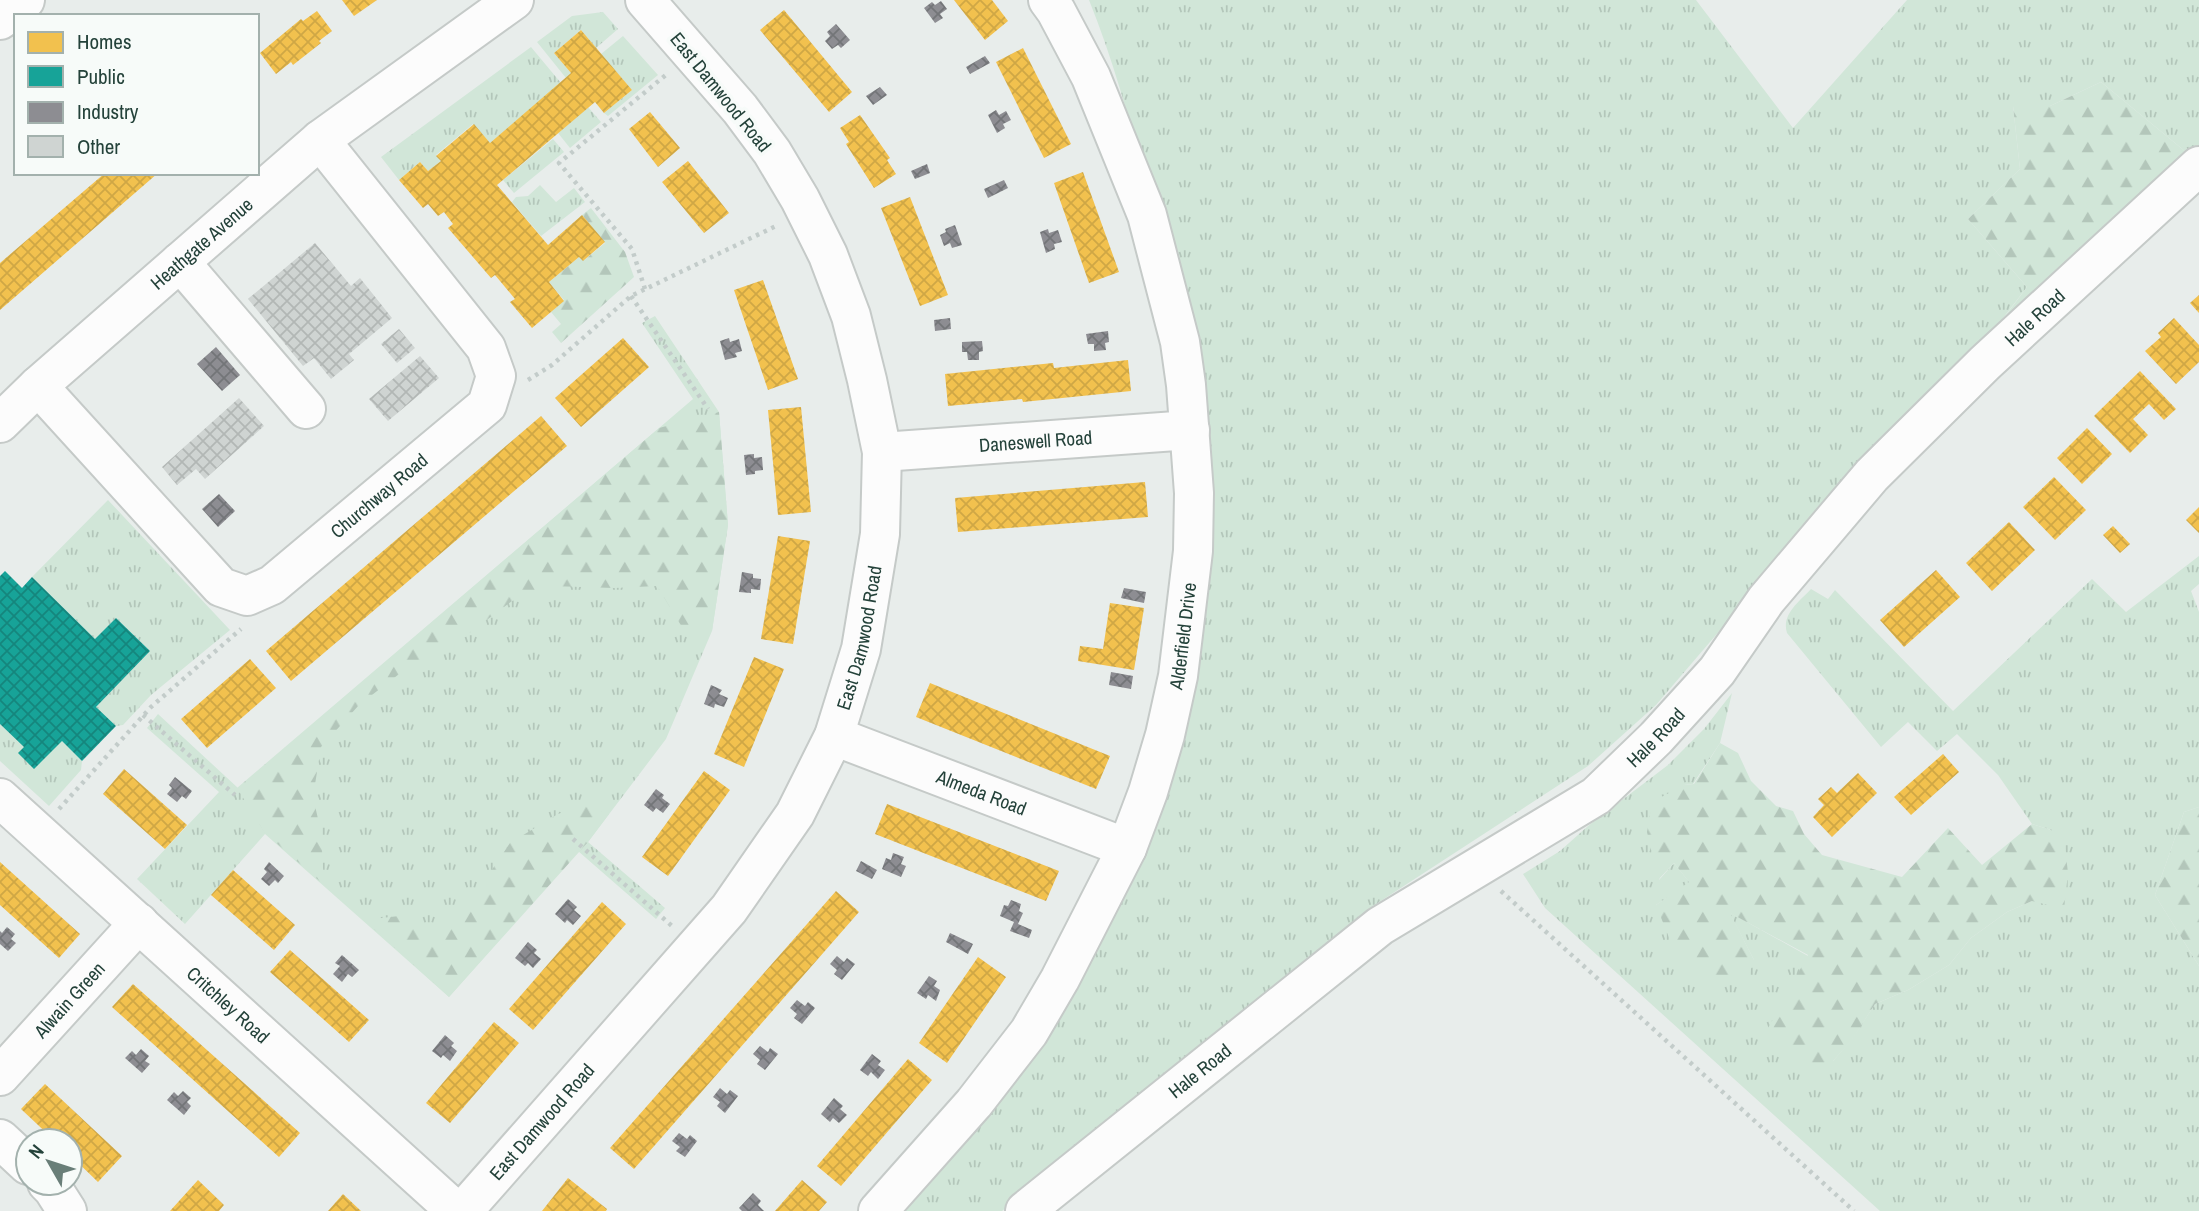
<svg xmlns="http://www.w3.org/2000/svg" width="2199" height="1211" viewBox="0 0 2199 1211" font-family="'Archivo Narrow',sans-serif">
  <defs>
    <pattern id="grass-tufts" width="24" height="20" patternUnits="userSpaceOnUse" patternTransform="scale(1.75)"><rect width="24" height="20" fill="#d1e6d8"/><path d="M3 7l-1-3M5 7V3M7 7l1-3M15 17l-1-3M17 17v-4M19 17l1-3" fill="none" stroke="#b3c6ba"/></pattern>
    <pattern id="forest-firs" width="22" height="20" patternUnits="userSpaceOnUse" patternTransform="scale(1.75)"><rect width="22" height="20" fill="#d1e6d8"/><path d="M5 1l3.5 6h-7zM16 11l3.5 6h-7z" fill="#b3c6ba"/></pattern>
    <pattern id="homes-cross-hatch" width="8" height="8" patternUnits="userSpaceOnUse" patternTransform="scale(1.75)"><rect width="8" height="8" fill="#f2c14e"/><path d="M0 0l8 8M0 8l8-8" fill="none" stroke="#cfa745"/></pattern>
    <pattern id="public-cross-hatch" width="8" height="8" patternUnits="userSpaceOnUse" patternTransform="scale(1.75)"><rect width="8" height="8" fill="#17a398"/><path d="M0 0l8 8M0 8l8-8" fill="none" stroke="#15867d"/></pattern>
    <pattern id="industry-cross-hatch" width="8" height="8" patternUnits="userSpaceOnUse" patternTransform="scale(1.75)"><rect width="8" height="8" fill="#8d8d92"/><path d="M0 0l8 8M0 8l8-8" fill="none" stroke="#737578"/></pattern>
    <pattern id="building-cross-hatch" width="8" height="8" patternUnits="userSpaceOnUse" patternTransform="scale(1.75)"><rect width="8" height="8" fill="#cfd4d2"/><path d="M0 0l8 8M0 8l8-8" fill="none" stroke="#b2b7b5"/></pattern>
  </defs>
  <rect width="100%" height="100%" fill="#e8edeb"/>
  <!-- grass -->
  <path fill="url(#grass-tufts)" d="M1089,0H1696L1793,128L1907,0H2199V150L2192,157L2101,82L2050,106H2013L2020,169L1968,219L2027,287L1997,326L1877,447L1656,705L1588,766L1370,908L1002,1211H897L1046,1026L1197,650L1144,176C1129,117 1112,57 1089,0Z
    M603,12L618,29L596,48L581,30L554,53L571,73L566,78L537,42L572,16Z
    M623,36L658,75L608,116L604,113L632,90L601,54Z
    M531,47L561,83L490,143L473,124L436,155L441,161L428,171L420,162L399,180L381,157Z
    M588,107L601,122L570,148L558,133Z
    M553,139L564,152L514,193L503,180Z
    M540,185L556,202L574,188L585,202L541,236L512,202L516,197L528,196Z
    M655,316L719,412L728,525L712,631L666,739L588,842L665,908L656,919L578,851L449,997L265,834L185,924L137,879L219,792L147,728L158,714L238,788L693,399L642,323Z
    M108,500L230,630L151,695L123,725L116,726L96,707L150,651L116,618L95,639L32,577Z
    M2199,556V584L2191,591L2199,612V807L2184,812L2155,895L2199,966V1211H1880L1545,908L1523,874L1560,851L1588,826L1668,765L1704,729L1732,693L1720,743L1693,784L1684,785L1659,880L1674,863L1690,883L1656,905L1754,960L1729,912L1808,956L1833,1061L1852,1039L1875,1004L1908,990L1949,965L1971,938L2007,912L2032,901L2051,830L2032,824L1998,775L1957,734L1937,751L1908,722L1881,747L1787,633C1781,614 1800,601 1811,589L1828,599L1835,590L1953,711L2092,579L2126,612Z
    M0,724L24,747L19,753L62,741L82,761L81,770L49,806L0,761Z"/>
  <!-- forest -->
  <path fill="url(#forest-firs)" d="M2101,82L2192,157L1997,327L2027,287L1968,219L2020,169L2013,106H2050Z
    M591,208L625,252L634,277L561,343L552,332L561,324L551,312L564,300L549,282L579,257L583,261L605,243L582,215Z
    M719,412L728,525L712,631L682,627L657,586L614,588L550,586L512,601L464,637L403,671L359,705L321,747L313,797L321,832L324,885L265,833L237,788L659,428Z
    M1720,743L1738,753L1751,781L1776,806L1793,811L1804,834L1822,855L1902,877L1948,828L1982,865L2032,824L2051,830L2064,839L2068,873L2064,909L2032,901L2007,912L1971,938L1949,965L1908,990L1875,1004L1852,1040L1833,1061L1809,1071L1767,1030L1808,955L1730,913L1754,960L1749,975L1706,977L1676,955L1656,905L1689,882L1674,863L1658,880L1647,832L1652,802L1684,785L1694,784Z
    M585,805L609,814L588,842L449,997L364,920L408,915L426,941L452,924L481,886L510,843L558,814Z
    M2199,807V966L2155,895L2184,812Z"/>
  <!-- homes -->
  <path fill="url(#homes-cross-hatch)" d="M342,0H377L354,16Z
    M954,0H992L1008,21L985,40Z
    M784,10L852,92L829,112L760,30Z
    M317,11L332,31L319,41L321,43L293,65L291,62L276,74L260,53L301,19L303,21Z
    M581,30L632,90L604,113L595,102L497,185L548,245L582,215L605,242L583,261L579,257L549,282L564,301L532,328L510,302L515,299L495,275L491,278L448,228L453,224L444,212L438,216L428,204L423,208L399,180L420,162L428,171L441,161L436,156L474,124L490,143L571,73L554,53Z
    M1023,48L1071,144L1044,158L996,62Z
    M650,112L680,148L658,167L629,129Z
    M860,115L890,158L887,160L896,174L874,188L846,144L849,142L840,128Z
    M688,161L729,213L704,233L662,182Z
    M1083,172L1119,272L1089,283L1054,183Z
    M105,173H158L0,310V263Z
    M910,197L948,295L920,306L881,208Z
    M763,280L798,379L768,390L734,290Z
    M2199,295V313L2190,303Z
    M2174,318L2199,345V362L2176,384L2145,351L2161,337L2158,333Z
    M623,338L649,367L581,427L555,398Z
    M1128,360L1131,391L1023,402L1022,399L948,406L945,374L1053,363L1054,368Z
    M2140,371L2176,409L2164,420L2149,404L2133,419L2148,435L2130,453L2094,416Z
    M801,407L811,512L778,515L768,410Z
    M541,416L567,446L291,681L266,651Z
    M2087,428L2112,454L2082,484L2057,458Z
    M2054,477L2086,510L2055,540L2023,507Z
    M1145,482L1148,517L958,532L955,498Z
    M2199,507V533L2186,520Z
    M2009,522L2035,550L1992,591L1966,563Z
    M2113,526L2130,544L2120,553L2103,535Z
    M778,536L810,541L793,644L761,639Z
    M1936,570L1960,597L1904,647L1880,620Z
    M1110,603L1144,608L1134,670L1078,661L1080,646L1103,649Z
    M754,657L784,669L744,767L714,754Z
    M250,659L276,688L207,748L181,719Z
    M930,683L1110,756L1096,789L916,717Z
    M1943,754L1959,772L1911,815L1894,797Z
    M124,769L187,825L165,849L103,794Z
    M704,771L730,790L668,876L642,857Z
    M1858,773L1877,793L1832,837L1813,817L1824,805L1818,799L1831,787L1837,793Z
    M887,804L1059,871L1046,901L875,834Z
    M0,862L80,934L59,958L0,905Z
    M233,870L295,925L274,950L211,895Z
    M836,891L859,912L634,1169L610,1148Z
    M602,902L626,924L533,1030L509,1009Z
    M290,950L369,1020L349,1042L270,972Z
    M978,957L1006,977L947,1063L919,1043Z
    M133,984L300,1133L279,1157L112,1007Z
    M494,1022L519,1043L450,1123L426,1103Z
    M908,1059L932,1080L841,1186L817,1166Z
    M45,1084L122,1156L98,1182L70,1155V1141H55L21,1109Z
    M568,1178L607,1209L606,1211H542Z
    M198,1180L224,1205L219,1211H170Z
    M802,1180L827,1202L819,1211H775Z
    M343,1194L361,1211H328Z"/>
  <!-- public -->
  <path fill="url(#public-cross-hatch)" d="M5,571L22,588L32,577L95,639L116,618L150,651L96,707L116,726L82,761L62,741L34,769L18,753L24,747L0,724V576Z"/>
  <!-- industry -->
  <path fill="url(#industry-cross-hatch)" d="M941,1L947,9L940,14L943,18L935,23L924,8L932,2L935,5Z
    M836,24L850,40L841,48L838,45L832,49L825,41L830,36L827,32Z
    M985,56L990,63L970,74L966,67Z
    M880,87L887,95L873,105L866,96Z
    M996,110L999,115L1006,111L1011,120L1003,124L1005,128L997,133L988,115Z
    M927,164L930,173L915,179L911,171Z
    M1004,180L1008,188L988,198L984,189Z
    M955,225L962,245L952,248L950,243L944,246L940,235L946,232L945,229Z
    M1048,229L1049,233L1058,230L1062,242L1054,244L1055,249L1046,253L1040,232Z
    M950,318L951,329L935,331L934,320Z
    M1108,331L1109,342L1105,343L1106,350L1094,351V344H1088L1086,334Z
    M729,338L730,342L739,339L742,351L735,353L737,357L725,360L720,341Z
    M982,341L983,351L979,352V360H968L967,352H962V342Z
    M216,347L240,375L222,391L197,364Z
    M754,454V458L762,457L763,470L755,471V474L746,475L744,455Z
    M219,494L235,511L218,527L202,509Z
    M742,572L753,574V578L761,579L760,590L751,589V593L739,592Z
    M1124,588L1146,592L1144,603L1121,598Z
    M1111,672L1133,676L1131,689L1109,685Z
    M711,685L722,690L719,694L728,698L724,707L715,704L714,708L704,704Z
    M175,777L192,791L186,799L182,796L177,802L167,794L172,788L169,785Z
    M656,789L664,795L662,798L670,804L663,813L656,808L653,812L644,805Z
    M893,853L904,857L901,864L906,866L901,877L882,869L886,858L891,860Z
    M861,861L877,870L872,879L856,871Z
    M269,862L284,876L278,883L275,880L269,886L261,879L267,872L264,869Z
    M568,899L577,907L574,910L581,916L573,925L567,920L565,923L555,914Z
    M1011,900L1021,904L1019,911L1023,913L1018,924L1032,930L1029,938L1010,931L1014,922L1000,916L1004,905L1008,906Z
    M7,927L15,934L11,939L16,943L8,951L0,944V931L2,933Z
    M950,933L973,944L968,954L946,942Z
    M528,942L537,950L534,953L541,959L533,968L528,963L525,966L515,958Z
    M342,955L359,970L352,977L348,974L342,982L333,974L340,966L335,963Z
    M837,956L844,962L847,958L855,964L842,980L834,974L837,970L830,964Z
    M929,976L937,981L934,986L940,990L936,1001L928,995L926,999L917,993Z
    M797,1000L805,1006L808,1002L815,1008L802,1024L794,1018L797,1014L790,1008Z
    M445,1035L454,1043L451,1046L457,1051L450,1061L443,1055L441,1058L432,1051Z
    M760,1046L768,1052L770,1048L778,1054L765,1070L757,1064L760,1060L753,1054Z
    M141,1049L149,1056L145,1061L150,1064L142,1073L125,1058L132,1051L136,1055Z
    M872,1054L881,1061L878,1065L885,1070L878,1079L871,1072L868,1076L860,1070Z
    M720,1088L727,1094L730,1090L738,1096L725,1113L717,1106L720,1102L713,1097Z
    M183,1091L191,1098L187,1102L191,1106L184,1115L167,1100L174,1092L178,1096Z
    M834,1098L843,1106L840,1109L847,1115L839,1123L833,1118L830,1122L821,1114Z
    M679,1133L687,1139L690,1135L697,1141L685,1157L676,1151L680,1147L672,1141Z
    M753,1193L761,1201L758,1205L764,1211H742L739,1208Z"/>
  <!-- building -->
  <path fill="url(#building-cross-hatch)" d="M315,243L351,286L360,278L392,318L349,354L354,360L331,379L314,358L303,366L248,299Z
    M399,329L415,348L397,363L381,344Z
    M420,356L439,378L388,421L369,399Z
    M239,398L264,426L205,479L196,469L177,485L162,467Z"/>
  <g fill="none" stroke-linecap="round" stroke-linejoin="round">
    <!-- minor casing -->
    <g stroke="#c5cac8" stroke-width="42">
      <g id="minor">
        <path d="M0,20L25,0"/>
        <path d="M180,262L306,409"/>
        <path id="s1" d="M38,386L221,587L247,596L272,585L487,405L496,376L486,348L320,140"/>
        <path id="s2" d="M0,423L38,386L320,140L514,0"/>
        <path id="s3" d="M882,452L1190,430"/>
        <path id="s4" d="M834,736L1127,848"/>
        <path id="s5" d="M0,798L456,1211"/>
        <path id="s6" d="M0,1076L139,923"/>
        <path d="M0,1139L28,1165"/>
        <path d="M47,1183L53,1189L67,1211"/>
        <path id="s7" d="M463,1211L729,909L795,814L834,736L861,649L880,534L882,452L867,380L851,316L828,255L800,199L772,152L740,109L645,0"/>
        <path id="s8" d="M878,1211L974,1103L1029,1032L1060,979L1127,848L1148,792L1165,735L1178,676L1193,551L1194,493L1186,385L1180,342L1147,215L1091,77L1056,11L1048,0"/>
        <path id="s9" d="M1025,1211L1380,926L1596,796L1656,738L1717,671L1766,600L1872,475L1985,363L2199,166"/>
      </g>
    </g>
    <!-- path -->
    <path stroke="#c3ccca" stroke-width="4.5" stroke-dasharray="3.5 5" stroke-linecap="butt" d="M645,289L632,249L559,163L667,74
      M631,296L708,409
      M528,380L552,365L631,296L778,225
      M143,715L235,795
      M59,809L151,707L241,629
      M573,839L672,926
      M1501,891L1854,1211"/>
    <!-- minor -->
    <use href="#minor" stroke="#fcfcfc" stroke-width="38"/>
  </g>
  <g text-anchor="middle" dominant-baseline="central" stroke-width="7" stroke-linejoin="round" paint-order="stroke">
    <!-- street labels -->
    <g font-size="19" fill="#24423a" stroke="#f7fbf9">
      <text transform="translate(721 92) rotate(51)">East Damwood Road</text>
      <text stroke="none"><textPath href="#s2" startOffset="270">Heathgate Avenue</textPath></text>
      <text stroke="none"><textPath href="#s9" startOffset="1358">Hale Road</textPath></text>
      <text stroke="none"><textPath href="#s3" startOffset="154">Daneswell Road</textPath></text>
      <text stroke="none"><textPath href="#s1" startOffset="466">Churchway Road</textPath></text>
      <text stroke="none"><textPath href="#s8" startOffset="663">Alderfield Drive</textPath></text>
      <text stroke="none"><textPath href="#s7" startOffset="707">East Damwood Road</textPath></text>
      <text stroke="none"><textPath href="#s9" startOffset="791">Hale Road</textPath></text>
      <text stroke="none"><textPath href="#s4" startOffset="158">Almeda Road</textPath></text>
      <text stroke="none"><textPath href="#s6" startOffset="103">Alwain Green</textPath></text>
      <text stroke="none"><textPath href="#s5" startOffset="308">Critchley Road</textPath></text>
      <text stroke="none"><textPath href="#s9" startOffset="224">Hale Road</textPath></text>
      <text stroke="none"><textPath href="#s7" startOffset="119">East Damwood Road</textPath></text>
    </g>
  </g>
  <!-- legend -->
  <rect x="14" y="14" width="245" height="161" fill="#f7fbf9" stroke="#a3b1ad" stroke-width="2"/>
  <rect x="28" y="32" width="35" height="21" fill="#f2c14e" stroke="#a3b1ad" stroke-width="2"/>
  <text x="77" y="49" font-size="21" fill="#24423a">Homes</text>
  <rect x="28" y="66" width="35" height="21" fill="#17a398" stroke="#a3b1ad" stroke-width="2"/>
  <text x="77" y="84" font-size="21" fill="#24423a">Public</text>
  <rect x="28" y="102" width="35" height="21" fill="#8d8d92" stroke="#a3b1ad" stroke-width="2"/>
  <text x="77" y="119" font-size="21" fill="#24423a">Industry</text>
  <rect x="28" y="136" width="35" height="21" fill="#cfd4d2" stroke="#a3b1ad" stroke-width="2"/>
  <text x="77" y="154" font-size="21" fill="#24423a">Other</text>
  <!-- north arrow -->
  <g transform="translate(49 1162) rotate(309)"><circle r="33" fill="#f7fbf9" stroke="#a3b1ad" stroke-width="2"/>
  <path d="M0-5L12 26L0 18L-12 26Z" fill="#697e78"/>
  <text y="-10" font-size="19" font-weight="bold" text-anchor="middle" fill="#24423a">N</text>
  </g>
</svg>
